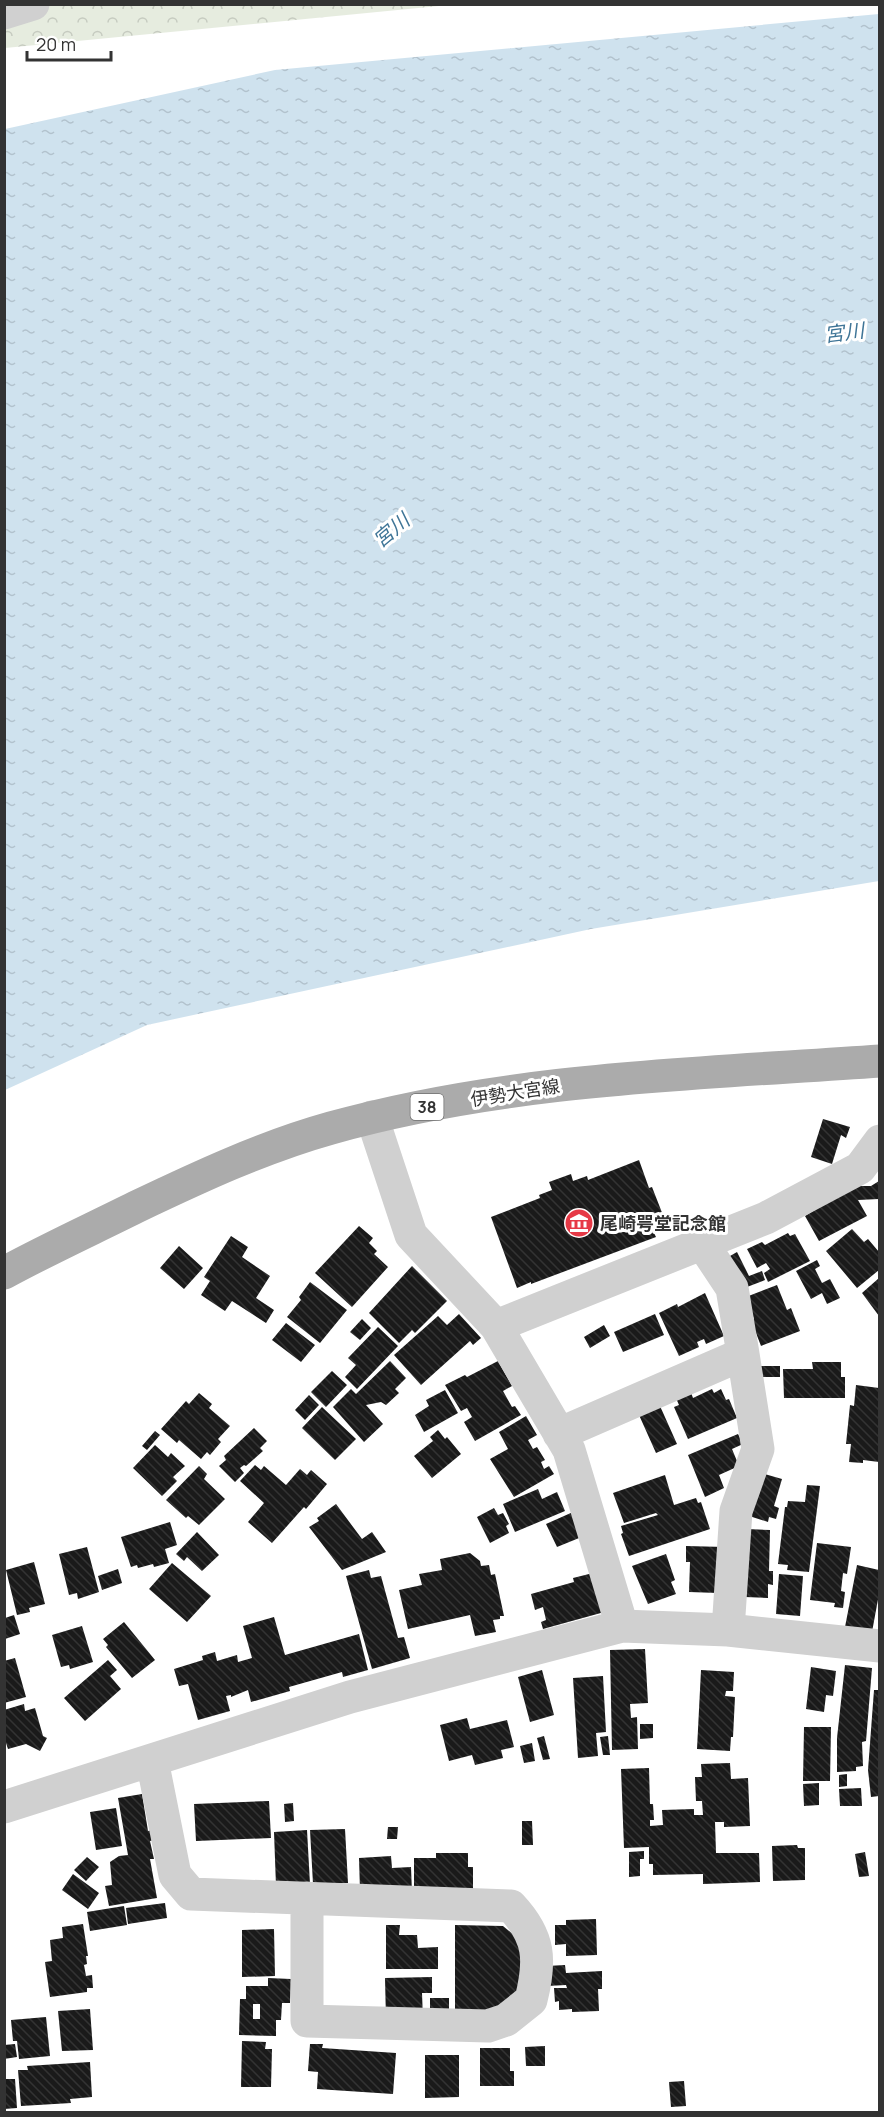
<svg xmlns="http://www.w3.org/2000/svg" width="884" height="2117" viewBox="0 0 884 2117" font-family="Manrope,'Noto Sans JP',sans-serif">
  <defs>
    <pattern id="park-crowns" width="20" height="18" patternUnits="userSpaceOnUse" patternTransform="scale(1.5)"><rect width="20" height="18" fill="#e6ecdf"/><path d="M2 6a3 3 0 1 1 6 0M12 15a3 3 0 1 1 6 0" fill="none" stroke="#c6cbc0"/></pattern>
    <pattern id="water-ripples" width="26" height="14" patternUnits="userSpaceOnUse" patternTransform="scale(1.5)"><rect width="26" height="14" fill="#cfe2ee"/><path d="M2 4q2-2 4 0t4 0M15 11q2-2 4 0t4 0" fill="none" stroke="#b2c2cd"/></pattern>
    <pattern id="building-back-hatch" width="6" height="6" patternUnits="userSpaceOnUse" patternTransform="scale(1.5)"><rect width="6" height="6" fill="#1a1a1a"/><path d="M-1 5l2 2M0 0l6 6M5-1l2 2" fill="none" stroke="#333"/></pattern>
  </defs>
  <rect width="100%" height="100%" fill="#fff"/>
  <!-- park -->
  <path fill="url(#park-crowns)" d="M5,5H449L5,48Z"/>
  <!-- water -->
  <path fill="url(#water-ripples)" d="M879,14V881L591,929L147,1025L5,1090V129L275,70Z"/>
  <!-- building -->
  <path fill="url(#building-back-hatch)" fill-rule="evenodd" d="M823,1119L850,1127L846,1138L841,1135L832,1164L811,1157Z
    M639,1160L649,1188L652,1187L668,1228L654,1233L656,1237L531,1284V1282L517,1288L491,1217L540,1198L539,1195L552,1190L549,1182L571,1174L573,1181L587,1176L588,1180Z
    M879,1181V1199L858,1200L867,1216L819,1241L805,1216L853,1186H871Z
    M359,1226L373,1238L369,1243L377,1251L374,1254L388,1267L352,1307L315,1273Z
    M852,1229L864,1242L868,1239L879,1252V1270L857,1288L826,1251Z
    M788,1233L790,1236L795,1234L810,1261L768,1282L764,1273L770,1269L766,1263L757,1268L747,1249L762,1242L765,1245Z
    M231,1236L248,1247L242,1257L270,1276L256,1298L274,1310L266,1323L232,1301L225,1311L201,1295L210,1281L204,1277Z
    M179,1246L203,1268L184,1289L160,1268Z
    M737,1252L749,1276L762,1271L765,1280L747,1287L723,1260Z
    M817,1260L820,1266L815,1269L822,1283L830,1279L840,1298L827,1304L822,1293L811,1299L796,1271Z
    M412,1266L447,1301L415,1333L412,1330L399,1343L369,1313Z
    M879,1278V1316L862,1293Z
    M310,1282L347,1310L320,1343L287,1317L301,1300L299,1297Z
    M777,1285L787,1310L791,1308L800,1331L761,1346L751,1320L754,1319L746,1297Z
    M705,1293L724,1336L706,1344L704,1339L697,1342L699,1347L679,1356L659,1313L677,1304L678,1307Z
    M459,1314L481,1338L473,1345L470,1341L421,1385L394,1355L438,1316L447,1325Z
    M655,1314L664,1335L623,1352L614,1332Z
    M362,1319L371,1328L360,1340L350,1332Z
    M286,1323L315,1345L301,1362L272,1340Z
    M604,1325L610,1336L590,1348L584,1337Z
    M378,1327L398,1346L357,1389L345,1377L356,1365L348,1358Z
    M390,1361L406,1378L395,1389L399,1393L386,1405L381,1402L366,1405L383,1424L364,1442L333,1407L351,1389L356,1394Z
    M498,1361L512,1386L503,1391L512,1407L515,1406L521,1415L475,1441L464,1422L472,1417L467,1408L461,1411L445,1385L465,1375L467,1377Z
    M812,1362H841V1377H845V1398H784L783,1369H813Z
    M759,1366H780V1377H759Z
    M332,1371L347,1385L326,1407L311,1392Z
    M856,1385L879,1388V1462L863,1460V1463L849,1462L851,1444H846L850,1405L854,1406Z
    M712,1389L714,1393L721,1389L726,1400L729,1399L737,1418L688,1439L674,1407L679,1405L675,1396L690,1390L693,1398Z
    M445,1390L458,1413L424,1432L415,1415L429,1406L426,1400Z
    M199,1393L212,1404L209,1408L230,1426L218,1439L221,1442L210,1455L207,1452L201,1459L179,1440L177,1443L161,1429L186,1401L189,1404Z
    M309,1395L319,1405L305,1420L295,1410Z
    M660,1406L677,1444L656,1453L639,1415Z
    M322,1407L356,1439L335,1460L302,1428Z
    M526,1416L537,1435L528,1440L533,1449L537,1447L545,1460L541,1462L544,1469L549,1466L554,1474L514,1497L490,1459L508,1449L499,1432Z
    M254,1428L267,1441L260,1448L263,1451L246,1466L244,1465L240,1468L244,1473L235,1482L219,1466L226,1460L224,1456Z
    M438,1430L445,1439L447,1437L461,1454L432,1478L414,1456L433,1441L430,1437Z
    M155,1431L160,1435L147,1450L142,1446Z
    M738,1434L743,1444L732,1449L739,1466L719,1475L724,1488L705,1497L688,1455Z
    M155,1445L168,1457L171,1453L185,1466L173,1477L177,1481L162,1496L133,1468Z
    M255,1465L261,1470L264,1466L286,1485L300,1469L307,1475L311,1470L327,1484L306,1509L304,1507L272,1543L248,1522L264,1503L240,1481Z
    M199,1466L207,1474L204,1479L225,1499L199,1525L188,1516L186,1518L166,1500Z
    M758,1472L782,1479L774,1506L779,1508L776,1519L769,1517L768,1522L746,1515Z
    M665,1475L674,1505L696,1498L698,1503L701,1502L710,1529L629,1556L621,1534L623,1533L621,1526L658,1515L656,1513L624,1523L613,1493Z
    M807,1485L820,1486L809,1572L787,1570L788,1565L778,1564L785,1507H787L788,1501L805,1502Z
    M538,1489L542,1499L557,1492L565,1511L515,1532L503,1504Z
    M336,1504L362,1539L372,1532L386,1552L342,1570L309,1527L319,1521L317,1518Z
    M494,1508L498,1515L503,1513L509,1524L506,1526L509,1533L490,1543L477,1517Z
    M573,1512L584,1536L557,1547L546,1524Z
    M170,1522L177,1545L165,1549L169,1563L154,1567L153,1564L138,1568L137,1565L131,1567L121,1537Z
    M747,1529L770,1530L769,1571H773V1585L768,1584V1598L745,1597Z
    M197,1532L219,1555L202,1571L187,1557L184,1561L176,1554Z
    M817,1543L851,1547L847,1574L843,1573L841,1591L845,1592L843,1608L834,1607L835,1603L810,1600Z
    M686,1546L725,1547L718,1593L689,1592L690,1562H686Z
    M87,1547L99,1592L78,1599L77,1593L69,1595L59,1554Z
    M470,1553L480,1561L481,1566L489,1565L491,1575L495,1574L504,1616H500V1619L493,1620L496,1632L475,1636L470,1615L408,1629L399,1590L422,1585L419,1574L442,1570L440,1559Z
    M666,1554L675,1580L671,1582L676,1594L648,1604L632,1566Z
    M34,1562L45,1604L29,1608L30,1612L17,1615L6,1570Z
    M172,1563L211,1596L187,1622L149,1589Z
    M857,1565L879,1570V1594L872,1632L845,1627Z
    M118,1569L122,1583L102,1590L98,1576Z
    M369,1570L371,1578L381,1576L398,1638L404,1637L410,1658L372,1669L346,1576Z
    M593,1573L608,1611L543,1629L541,1622L546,1620L543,1607L535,1610L531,1594L574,1582L573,1578Z
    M779,1574L803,1576L800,1616L776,1614Z
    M14,1615L20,1634L5,1639V1618Z
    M274,1617L285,1655L359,1634L368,1670L343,1677L342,1672L289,1687L290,1691L251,1702L248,1690L231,1697V1695L226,1696L230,1711L198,1720L188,1684L179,1686L174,1669L203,1660L202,1656L215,1652L217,1661L237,1655L238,1662L252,1658L243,1626Z
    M124,1622L155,1660L132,1678L106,1647L108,1645L103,1639Z
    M82,1626L93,1662L70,1669L69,1665L61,1667L52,1635Z
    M645,1649L648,1703L630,1704L631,1718L637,1717L638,1749L612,1750L610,1650Z
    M15,1658L26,1697L4,1703V1661Z
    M108,1660L117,1670L110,1676L121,1689L85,1721L64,1698Z
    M845,1665L872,1668L866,1741L862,1742L863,1766L856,1767V1771L837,1772V1738Z
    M811,1667L836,1671L833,1696L826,1695L824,1712L806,1709Z
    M542,1670L554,1715L530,1722L518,1677Z
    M701,1670L734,1672L733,1691H726L725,1696L735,1697L733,1737H731L730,1751L697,1749Z
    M603,1676L606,1732L596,1733L598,1756L578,1758L573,1678Z
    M874,1690H879V1796L871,1797L868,1770Z
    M24,1704L25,1711L35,1708L43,1736L47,1738L40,1751L26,1744L8,1749L4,1737V1710Z
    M467,1718L470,1729L507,1720L514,1747L501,1750L503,1758L475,1765L472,1755L449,1761L440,1725Z
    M640,1724H653V1738L640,1739Z
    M804,1727H831L830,1781H803Z
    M544,1736L550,1759L543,1760L537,1738Z
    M608,1736L610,1755H603L600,1737Z
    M532,1743L535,1761L524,1763L520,1746Z
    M730,1763L731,1779L748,1778L750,1826L724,1827V1822H715L716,1853H759L760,1882L703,1884V1874L653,1875V1864H649V1847L624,1848L621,1769L649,1768L650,1804H653L654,1820H650V1826L663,1825L662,1810L694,1809V1815H703L702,1801H696L695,1777H702L701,1764Z
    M847,1774V1786L839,1787V1775Z
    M819,1783V1805L804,1806L803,1784Z
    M861,1788L862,1806H840L839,1789Z
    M142,1794L148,1831L153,1830L154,1840L150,1841L154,1859H150L157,1898L109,1906L105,1886L112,1885L110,1862L119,1856L128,1855L118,1798Z
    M269,1801L271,1838L196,1841L194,1804Z
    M293,1803L294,1821L285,1822L284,1804Z
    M116,1808L122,1846L96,1850L90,1812Z
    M522,1821H532L533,1845H522Z
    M388,1827H398L397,1839H387Z
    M345,1829L348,1883L313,1884L310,1830Z
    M307,1830L310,1884L276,1886L274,1832Z
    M797,1845L798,1848H805V1880L773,1881L772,1846Z
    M644,1851V1859H640V1876L629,1877V1852Z
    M865,1852L869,1876L859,1877L855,1854Z
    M436,1853H468V1867H473V1894L414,1888V1858H436Z
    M391,1856L392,1868L411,1867L412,1893L390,1894L389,1885L360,1891L359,1858Z
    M87,1857L99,1867L86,1881L74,1870Z
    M73,1874L99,1893L88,1909L62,1890Z
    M165,1903L167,1918L128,1924L126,1908Z
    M124,1906L127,1925L90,1931L87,1912Z
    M596,1919L597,1955L566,1956V1944L555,1945V1925H566V1920Z
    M83,1924L88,1956H86L87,1964L84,1965L86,1976L92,1975L93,1988H87V1992L50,1997L45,1962L52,1961L50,1940L63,1938L62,1927Z
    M386,1925H400L399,1935H417L418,1948L438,1947V1969H386Z
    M455,1925L503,1926L514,1935L521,1948L524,1966L513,2011L455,2018Z
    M274,1929L275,1976L242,1977V1930Z
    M565,1965L566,1973L602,1971V1989H598L599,2011L572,2012V2009L559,2010V2001L555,2002L554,1988H567L566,1985L547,1986V1966Z
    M432,1977V1993H422L423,2019L386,2020L385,1978Z
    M268,1978L291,1979L290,2003H282L281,2020H276V2036L239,2035L240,1999H246V1986H268ZM253,2004H260V2019H253Z
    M430,1998H449V2018H430Z
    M90,2009L93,2050L62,2051L58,2011Z
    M46,2017L50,2056L19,2059L17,2041H13L11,2020Z
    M242,2041L266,2042L265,2049H272L271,2087H241Z
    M15,2044L17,2057L4,2059V2045Z
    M310,2044H323L322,2048L396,2053L393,2094L317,2089L318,2072L308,2071Z
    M545,2046V2066H526L525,2047Z
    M480,2048H510V2071H514V2086H480Z
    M425,2055H459V2097L425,2098Z
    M90,2062L92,2097L70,2099L71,2103L21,2106L18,2070H28L27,2066Z
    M4,2079H15L17,2108L4,2109Z
    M684,2081L686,2106L671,2107L669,2082Z"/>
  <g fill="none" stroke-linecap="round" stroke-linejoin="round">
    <!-- minor -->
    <path stroke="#d0d0d0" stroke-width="33" d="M4,13L33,4
      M372,1117L411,1235L496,1326L569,1450L622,1626
      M496,1326L766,1218L860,1168L880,1141
      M559,1434L743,1354L732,1288L702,1243
      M728,1630L736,1511L758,1449L743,1354
      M152,1760L175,1875L191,1894L511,1906C540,1937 541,1960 531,2000L506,2020L488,2026L307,2021V1898
      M4,1807L350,1697L622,1626L728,1630L880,1646"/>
    <!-- major -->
    <path stroke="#ababab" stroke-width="33" d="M4,1273C48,1249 92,1229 136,1207C199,1177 263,1147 331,1128C509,1078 696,1074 880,1061"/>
  </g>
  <!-- icons -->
  <defs>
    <g id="museum-disc" transform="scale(1.5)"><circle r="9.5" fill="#e63946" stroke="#fff"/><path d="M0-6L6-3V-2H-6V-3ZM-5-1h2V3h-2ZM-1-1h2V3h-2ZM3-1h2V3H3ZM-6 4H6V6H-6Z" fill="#fff"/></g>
  </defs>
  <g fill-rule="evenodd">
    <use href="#museum-disc" x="579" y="1223"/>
  </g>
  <g text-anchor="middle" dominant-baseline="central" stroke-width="6" stroke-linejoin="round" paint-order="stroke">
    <!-- shield labels -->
    <rect fill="#fff" stroke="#707070" stroke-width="1.5" x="410.5" y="1094" width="33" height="26" rx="4.5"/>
    <g font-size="16" font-weight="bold" fill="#333">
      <text x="427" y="1107">38</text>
    </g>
    <!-- street labels -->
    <g font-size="18" fill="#333" stroke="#fff">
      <text transform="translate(515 1092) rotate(-9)">伊勢大宮線</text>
    </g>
    <!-- poi labels -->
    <g font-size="18" font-weight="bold" fill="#333" stroke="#fff" text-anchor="start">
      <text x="600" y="1223">尾崎咢堂記念館</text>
    </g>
    <!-- water labels -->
    <g font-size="20" font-style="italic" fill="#3f7597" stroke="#fff">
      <text transform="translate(844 332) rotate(-7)">宮川</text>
      <text transform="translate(391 530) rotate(-40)">宮川</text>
    </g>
  </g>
  <!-- border -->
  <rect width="884" height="2117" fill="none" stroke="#333333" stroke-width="12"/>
  <!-- scale -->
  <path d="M27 51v9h84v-9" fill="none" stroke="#333333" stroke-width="3"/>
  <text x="36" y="51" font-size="18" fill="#333333" stroke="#ffffff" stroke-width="4.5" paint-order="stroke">20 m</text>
</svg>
